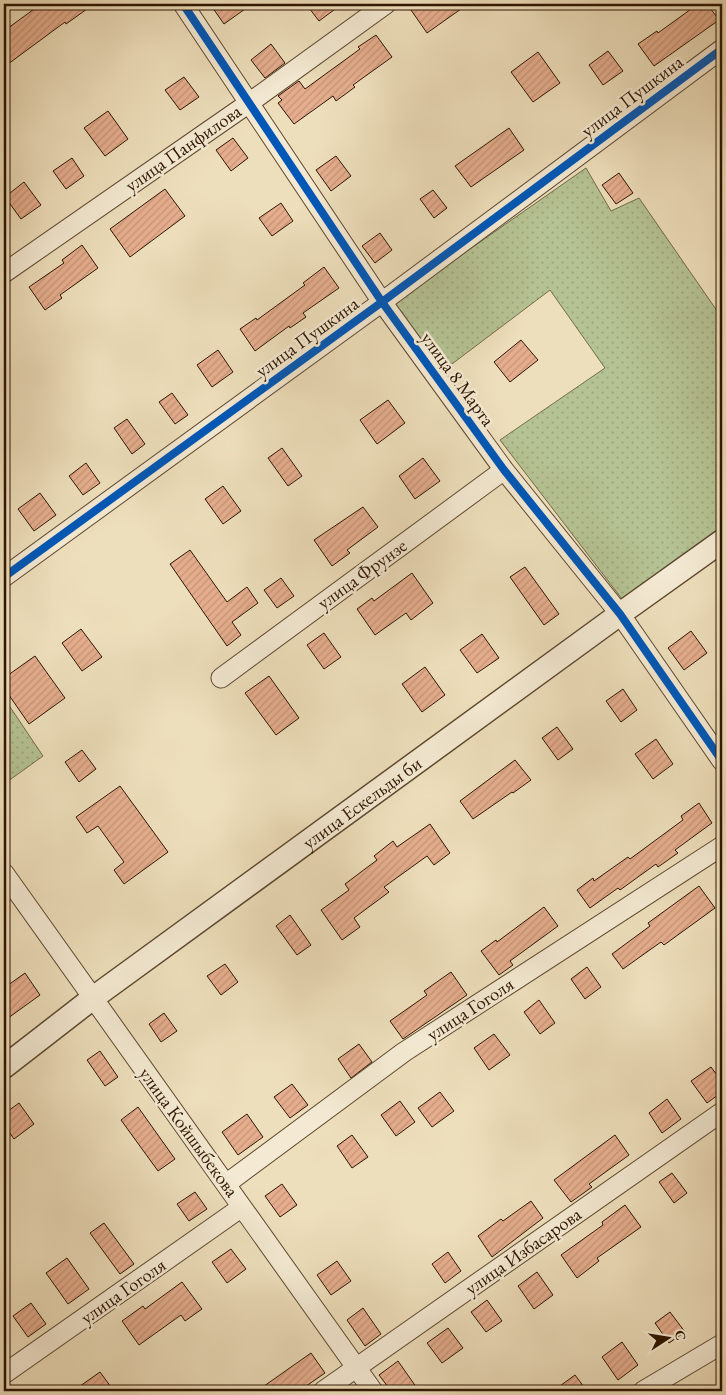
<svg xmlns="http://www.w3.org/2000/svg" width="726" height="1395" viewBox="0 0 726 1395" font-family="'EB Garamond',serif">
  <defs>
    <pattern id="green-dots" width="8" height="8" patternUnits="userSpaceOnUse" patternTransform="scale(1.25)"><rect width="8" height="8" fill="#b5c293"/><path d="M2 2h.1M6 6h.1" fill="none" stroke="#9ca67d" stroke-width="1.8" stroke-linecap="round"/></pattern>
    <pattern id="building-hatch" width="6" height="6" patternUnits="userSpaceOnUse" patternTransform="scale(1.25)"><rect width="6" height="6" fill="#e6ae8e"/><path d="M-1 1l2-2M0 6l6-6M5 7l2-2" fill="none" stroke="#c69579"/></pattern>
  </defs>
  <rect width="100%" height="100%" fill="#eedfbc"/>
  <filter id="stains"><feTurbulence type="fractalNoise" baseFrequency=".004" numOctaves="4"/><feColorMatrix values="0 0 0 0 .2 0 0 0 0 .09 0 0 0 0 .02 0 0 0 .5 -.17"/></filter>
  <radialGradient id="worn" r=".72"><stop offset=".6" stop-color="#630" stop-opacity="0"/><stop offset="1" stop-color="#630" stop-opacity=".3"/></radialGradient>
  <!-- green -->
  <path fill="url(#green-dots)" stroke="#726c4a" d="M586,168L611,211L639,198L722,318V531L622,599L500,440L605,368L550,290L440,373L394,302Z
    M4,698L43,756L4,784Z"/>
  <!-- building -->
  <path fill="url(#building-hatch)" stroke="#2e1500" d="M41,4H94L66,24L65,22L4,67V31Z
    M210,4H252L224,24Z
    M306,4H342L319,21Z
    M420,4H468L427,33L411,10Z
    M698,4H707L719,20L654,66L638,44L657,31L658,33Z
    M376,35L392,57L353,85L355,87L336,101L333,96L294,124L278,103L282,100L278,96L299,81L305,89L360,49L358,47Z
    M271,44L285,63L265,78L251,60Z
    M608,51L623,71L603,85L589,65Z
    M538,52L560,83L533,102L511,72Z
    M184,77L199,97L180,110L165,90Z
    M108,111L128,139L105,156L84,128Z
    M509,128L524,150L471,187L455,166Z
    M233,138L248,158L231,171L216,150Z
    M336,156L351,176L331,191L316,170Z
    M72,158L84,176L66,189L53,171Z
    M619,173L633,193L616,204L602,185Z
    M24,182L41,205L21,219L5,197Z
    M165,189L185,216L130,257L110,229Z
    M433,190L447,208L434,218L420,199Z
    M281,203L293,221L272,236L259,218Z
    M380,233L392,250L375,263L362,246Z
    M82,245L98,268L60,295L62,298L45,310L29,287L64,263L62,260Z
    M324,267L339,288L303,313L306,317L290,328L289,326L255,351L240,329L256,318L257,320L305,285L303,283Z
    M521,340L538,360L510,382L494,362Z
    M218,350L233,372L212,387L197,365Z
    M172,393L188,415L175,424L159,402Z
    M388,400L405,423L377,444L360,420Z
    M127,419L145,444L132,454L114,428Z
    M282,448L302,476L288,486L268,458Z
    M423,458L440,481L415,499L399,476Z
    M86,463L100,483L83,495L69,476Z
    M223,486L241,511L223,524L205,499Z
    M40,493L56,515L34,531L18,509Z
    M363,507L378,527L347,550L350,553L332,566L314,540Z
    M190,550L227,602L247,587L258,603L232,622L241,635L227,646L170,564Z
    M525,567L559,614L544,625L510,577Z
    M412,573L433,603L411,620L406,613L375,635L357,609L372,598L374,601Z
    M281,578L294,596L277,608L264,590Z
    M81,629L102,657L82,671L62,643Z
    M691,631L707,653L684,670L668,648Z
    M324,633L341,657L324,669L307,645Z
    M482,634L499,658L477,673L460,650Z
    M35,656L65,698L29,724L4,688V678Z
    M425,667L445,695L422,712L402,684Z
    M269,676L299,718L276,735L245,693Z
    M623,689L637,710L621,722L606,701Z
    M557,727L573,749L558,760L542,738Z
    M656,739L673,764L653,779L635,754Z
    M82,750L96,769L79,782L65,762Z
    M515,760L531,780L513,793L512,792L473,819L460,801Z
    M120,786L168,852L124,884L114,870L124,862L98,826L87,833L76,817Z
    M699,803L712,823L675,850L678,853L658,867L656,864L620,890L618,888L590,908L577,890L593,878L594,881L628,857L630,859L683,820L681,816Z
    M430,824L450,853L434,865L427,856L384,887L389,892L354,918L360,927L342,940L321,910L349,890L345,884L377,860L374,856L393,841L397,847Z
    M699,886L715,908L664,945L661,942L623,969L612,954L650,926L648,923Z
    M544,907L558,926L510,961L513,965L499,975L481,951L496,940L497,942Z
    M290,915L311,945L297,955L276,926Z
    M225,964L238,982L221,995L207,976Z
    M587,967L601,987L585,999L571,979Z
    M451,972L467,995L403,1039L390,1021L427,995L424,991Z
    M25,973L40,995L4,1021V988Z
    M539,1000L555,1023L540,1034L524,1012Z
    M164,1013L177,1031L161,1042L149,1024Z
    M494,1034L510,1055L489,1070L474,1048Z
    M359,1044L372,1062L351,1078L338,1059Z
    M100,1051L118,1077L105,1086L87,1060Z
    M711,1067L722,1082V1092L707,1103L691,1081Z
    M292,1084L308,1105L290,1118L274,1097Z
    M440,1092L454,1111L432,1127L418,1108Z
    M667,1099L681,1119L662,1133L649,1113Z
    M400,1101L415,1122L396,1136L381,1115Z
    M19,1103L34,1124L14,1139L4,1125V1114Z
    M138,1107L175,1159L158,1171L121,1120Z
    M247,1114L263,1137L238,1155L222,1132Z
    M352,1135L368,1157L352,1168L337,1146Z
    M615,1135L629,1155L589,1184L592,1187L571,1202L554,1180Z
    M672,1173L687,1193L674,1203L659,1182Z
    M282,1184L297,1205L280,1217L265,1196Z
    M195,1192L207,1209L189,1221L177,1204Z
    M531,1201L543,1218L492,1257L478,1236L501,1219L503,1221Z
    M625,1205L641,1227L597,1258L599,1261L577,1278L561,1255L603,1225L602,1222Z
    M104,1223L134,1264L120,1274L90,1233Z
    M231,1249L246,1269L227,1283L212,1262Z
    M448,1252L461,1271L445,1283L432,1264Z
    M67,1258L89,1289L68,1304L46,1273Z
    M337,1261L351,1281L331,1295L317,1275Z
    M537,1272L553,1295L534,1309L518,1286Z
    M182,1282L202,1309L185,1321L181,1315L139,1345L122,1321L143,1306L145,1309Z
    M487,1300L502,1321L486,1332L471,1312Z
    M31,1303L46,1324L28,1337L13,1316Z
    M363,1308L381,1334L365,1346L347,1320Z
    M670,1312L685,1332L669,1343L655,1323Z
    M448,1328L463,1348L442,1363L427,1343Z
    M622,1342L638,1365L618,1380L602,1357Z
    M311,1353L325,1373L299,1391H257Z
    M398,1361L419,1391H391L379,1375Z
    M100,1372L114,1391H73Z
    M575,1375L587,1391H553Z"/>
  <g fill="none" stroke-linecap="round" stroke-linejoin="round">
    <!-- minor casing -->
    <g stroke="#5e482f" stroke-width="21">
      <path id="minor" d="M183,4L382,302L504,470L620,614L722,761
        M4,273L249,103L386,4
        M4,577L382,302L722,49
        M221,678L504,470
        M4,873L373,1391
        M226,1184L404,1052L722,846
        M4,1374L242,1207
        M323,1391L722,1112
        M643,1391L722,1344"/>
    </g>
    <!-- tertiary casing -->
    <g stroke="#5e482f" stroke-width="25">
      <g id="tertiary">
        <path id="s1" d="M4,1067L93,998L620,614L722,541"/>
      </g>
    </g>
    <!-- minor -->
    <use href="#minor" stroke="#f4ead3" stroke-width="19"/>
    <!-- tertiary -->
    <use href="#tertiary" stroke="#f4ead3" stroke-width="22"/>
    <!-- cycleway casing -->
    <g stroke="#f4ead3" stroke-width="11">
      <path id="cycleway" d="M183,4L382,302L504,470L620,614L722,761
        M4,577L382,302L722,49"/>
    </g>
    <!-- cycleway -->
    <use href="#cycleway" stroke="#0057b8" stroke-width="8"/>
  </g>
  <g text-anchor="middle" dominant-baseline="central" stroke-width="5" stroke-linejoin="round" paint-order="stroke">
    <!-- street labels -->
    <g font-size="19" fill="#2e1500" stroke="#f4ead3">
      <text transform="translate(632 96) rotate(-37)">улица Пушкина</text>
      <text transform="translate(183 148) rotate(-35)">улица Панфилова</text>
      <text transform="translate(307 337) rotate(-36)">улица Пушкина</text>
      <text transform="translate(458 379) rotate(54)">улица 8 Марта</text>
      <text transform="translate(362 574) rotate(-36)">улица Фрунзе</text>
      <text stroke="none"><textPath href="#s1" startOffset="445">улица Ескельды би</textPath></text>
      <text transform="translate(470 1009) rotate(-33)">улица Гоголя</text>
      <text transform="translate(189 1132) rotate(54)">улица Койшыбекова</text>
      <text transform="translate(523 1251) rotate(-35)">улица Избасарова</text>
      <text transform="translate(123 1291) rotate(-35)">улица Гоголя</text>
    </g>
  </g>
  <!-- margin -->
  <rect width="726" height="1395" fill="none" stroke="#eedfbc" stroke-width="20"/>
  <rect x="5" y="5" width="716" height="1385" fill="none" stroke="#2e1500" stroke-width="2.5"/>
  <rect x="10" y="10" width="706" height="1375" fill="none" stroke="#2e1500"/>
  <!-- north arrow -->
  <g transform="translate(668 1338) rotate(78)" stroke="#f4ead3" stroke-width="4" paint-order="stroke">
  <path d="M0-4L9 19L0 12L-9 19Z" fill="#2e1500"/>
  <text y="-8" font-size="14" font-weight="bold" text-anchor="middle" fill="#2e1500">С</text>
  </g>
  <rect width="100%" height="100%" filter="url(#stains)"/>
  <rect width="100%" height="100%" fill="url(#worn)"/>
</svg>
